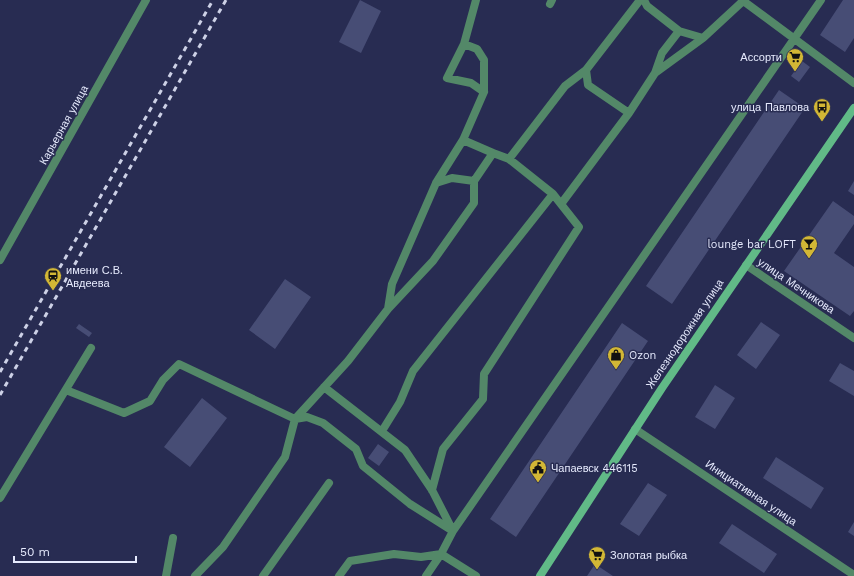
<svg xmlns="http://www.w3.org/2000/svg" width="854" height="576" viewBox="0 0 854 576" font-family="'Work Sans',sans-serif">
  <rect width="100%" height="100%" fill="#282c52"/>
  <!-- building -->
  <path fill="#474d75" d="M360,0L381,11L361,53L339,42Z
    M843,0H854V38L845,52L820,35Z
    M802,61L810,67L799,82L791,76Z
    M779,90L805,108L672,304L646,286Z
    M854,181V195L848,191Z
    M833,201L854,216V224L834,253L854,267V311L850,316L784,271Z
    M285,279L311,297L275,349L249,330Z
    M761,322L780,335L756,369L737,355Z
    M622,323L648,341L516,537L490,519Z
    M79,324L92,333L89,337L76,328Z
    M840,363L854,371V396L829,381Z
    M715,385L735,398L715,429L695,417Z
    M202,398L227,418L190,467L164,447Z
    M378,444L389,452L379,466L368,458Z
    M776,457L824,488L811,509L763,478Z
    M648,483L667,495L639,536L620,524Z
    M854,522V536L848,532Z
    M732,524L777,554L764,573L719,543Z
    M595,564L613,576H587Z"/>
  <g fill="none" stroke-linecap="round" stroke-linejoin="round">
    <!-- lane -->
    <path stroke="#538868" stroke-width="8" d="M476,0L464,44L447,78L471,83L484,92
      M644,0L647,6L679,31L703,38L743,1
      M742,0L854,83
      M550,4L552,0
      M655,73L703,38
      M629,113L588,85L586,70L640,0
      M509,159L565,86L586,70
      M436,183L452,178L474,181
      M561,204L629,113L655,73L662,53L679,31
      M388,309L433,261L474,203V181L493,153L463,140
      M324,387L405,450L432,490L453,531L441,554L421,557L394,554L350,561L339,576
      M66,390L124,413L150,401L163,380L179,364L295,419L307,417L323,423L356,449L363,466L410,504L453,531L821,0
      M382,431L400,402L413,371L553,194L509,159L493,153
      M432,490L443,449L483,399L484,374L579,227L553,194
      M0,498L91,348
      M166,576L173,538
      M195,576L223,547L285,457L295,419L348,361L388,309L392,284L436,183L463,140L484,92V60L477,49L464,44
      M263,576L329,483
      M426,576L441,554L476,576"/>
    <!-- street -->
    <path stroke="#538868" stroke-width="8" d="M0,260L146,0
      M746,265L854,338
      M635,429L854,575"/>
    <!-- secondary -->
    <path stroke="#61ba87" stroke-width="8" d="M540,576L662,388L854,108"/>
    <!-- rail -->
    <path stroke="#cdd1e6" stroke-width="3" stroke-dasharray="5 5" stroke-linecap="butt" d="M0,372L213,0
      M0,395L226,0"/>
  </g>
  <!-- icons -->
  <defs>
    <g id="supermarket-pin" transform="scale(0.9)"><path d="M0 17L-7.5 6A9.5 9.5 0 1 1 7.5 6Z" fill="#d2b735" stroke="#282c52"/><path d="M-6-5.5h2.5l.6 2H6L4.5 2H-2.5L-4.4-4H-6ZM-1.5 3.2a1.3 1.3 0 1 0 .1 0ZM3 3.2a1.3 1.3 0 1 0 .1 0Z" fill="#111"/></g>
    <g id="bus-pin" transform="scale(0.9)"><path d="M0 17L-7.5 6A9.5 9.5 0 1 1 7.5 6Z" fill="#d2b735" stroke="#282c52"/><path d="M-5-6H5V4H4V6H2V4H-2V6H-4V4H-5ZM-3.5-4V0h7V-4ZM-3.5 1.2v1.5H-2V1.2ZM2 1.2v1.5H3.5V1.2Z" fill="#111"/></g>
    <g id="bar-pin" transform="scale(0.9)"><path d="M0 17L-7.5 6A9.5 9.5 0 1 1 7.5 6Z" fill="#d2b735" stroke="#282c52"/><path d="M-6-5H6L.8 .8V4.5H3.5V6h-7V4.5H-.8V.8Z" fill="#111"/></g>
    <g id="station-pin" transform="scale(0.9)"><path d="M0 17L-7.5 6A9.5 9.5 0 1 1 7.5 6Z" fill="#d2b735" stroke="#282c52"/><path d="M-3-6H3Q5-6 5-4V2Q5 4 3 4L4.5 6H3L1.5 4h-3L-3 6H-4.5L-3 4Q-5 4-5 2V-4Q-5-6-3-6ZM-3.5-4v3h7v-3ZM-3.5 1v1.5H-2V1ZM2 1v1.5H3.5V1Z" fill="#111"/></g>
    <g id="shop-pin" transform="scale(0.9)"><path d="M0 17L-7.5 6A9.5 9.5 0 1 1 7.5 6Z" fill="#d2b735" stroke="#282c52"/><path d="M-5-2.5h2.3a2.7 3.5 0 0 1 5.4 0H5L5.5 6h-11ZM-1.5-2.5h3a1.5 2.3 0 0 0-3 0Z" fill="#111"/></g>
    <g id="civic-pin" transform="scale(0.9)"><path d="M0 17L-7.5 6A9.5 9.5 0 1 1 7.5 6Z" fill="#d2b735" stroke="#282c52"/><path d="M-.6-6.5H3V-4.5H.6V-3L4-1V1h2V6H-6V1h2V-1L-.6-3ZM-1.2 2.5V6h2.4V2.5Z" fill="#111"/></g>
  </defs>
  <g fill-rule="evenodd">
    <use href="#supermarket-pin" x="795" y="57"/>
    <use href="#bus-pin" x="822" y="107"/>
    <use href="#bar-pin" x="809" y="244"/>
    <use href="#station-pin" x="53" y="276"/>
    <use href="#shop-pin" x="616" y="355"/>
    <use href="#civic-pin" x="538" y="468"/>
    <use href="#supermarket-pin" x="597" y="555"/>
  </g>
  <g text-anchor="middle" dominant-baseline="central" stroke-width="3" stroke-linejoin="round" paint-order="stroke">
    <!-- poi labels -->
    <g font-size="11" fill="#e6eafd" stroke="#282c52" text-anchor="start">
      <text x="782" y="57" text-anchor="end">Ассорти</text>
      <text x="809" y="107" text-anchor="end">улица Павлова</text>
      <text x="796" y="244" text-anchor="end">lounge bar LOFT</text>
      <text x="66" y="270">имени С.В.<tspan x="66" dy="13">Авдеева</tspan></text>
      <text x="629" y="355">Ozon</text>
      <text x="551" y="468">Чапаевск 446115</text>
      <text x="610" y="555">Золотая рыбка</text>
    </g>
    <!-- street labels -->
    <g font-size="11" fill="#e6eafd" stroke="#282c52">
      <text transform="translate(64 125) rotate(-61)">Карьерная улица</text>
      <text transform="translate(796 286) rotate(34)">улица Мечникова</text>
      <text transform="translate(685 334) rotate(-56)">Железнодорожная улица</text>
      <text transform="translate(751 493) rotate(34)">Инициативная улица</text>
    </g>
  </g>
  <!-- scale -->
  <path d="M14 556v6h122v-6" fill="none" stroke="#e6eafd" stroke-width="2"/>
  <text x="20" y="556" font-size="12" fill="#e6eafd" stroke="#282c52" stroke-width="3" paint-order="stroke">50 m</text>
</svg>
